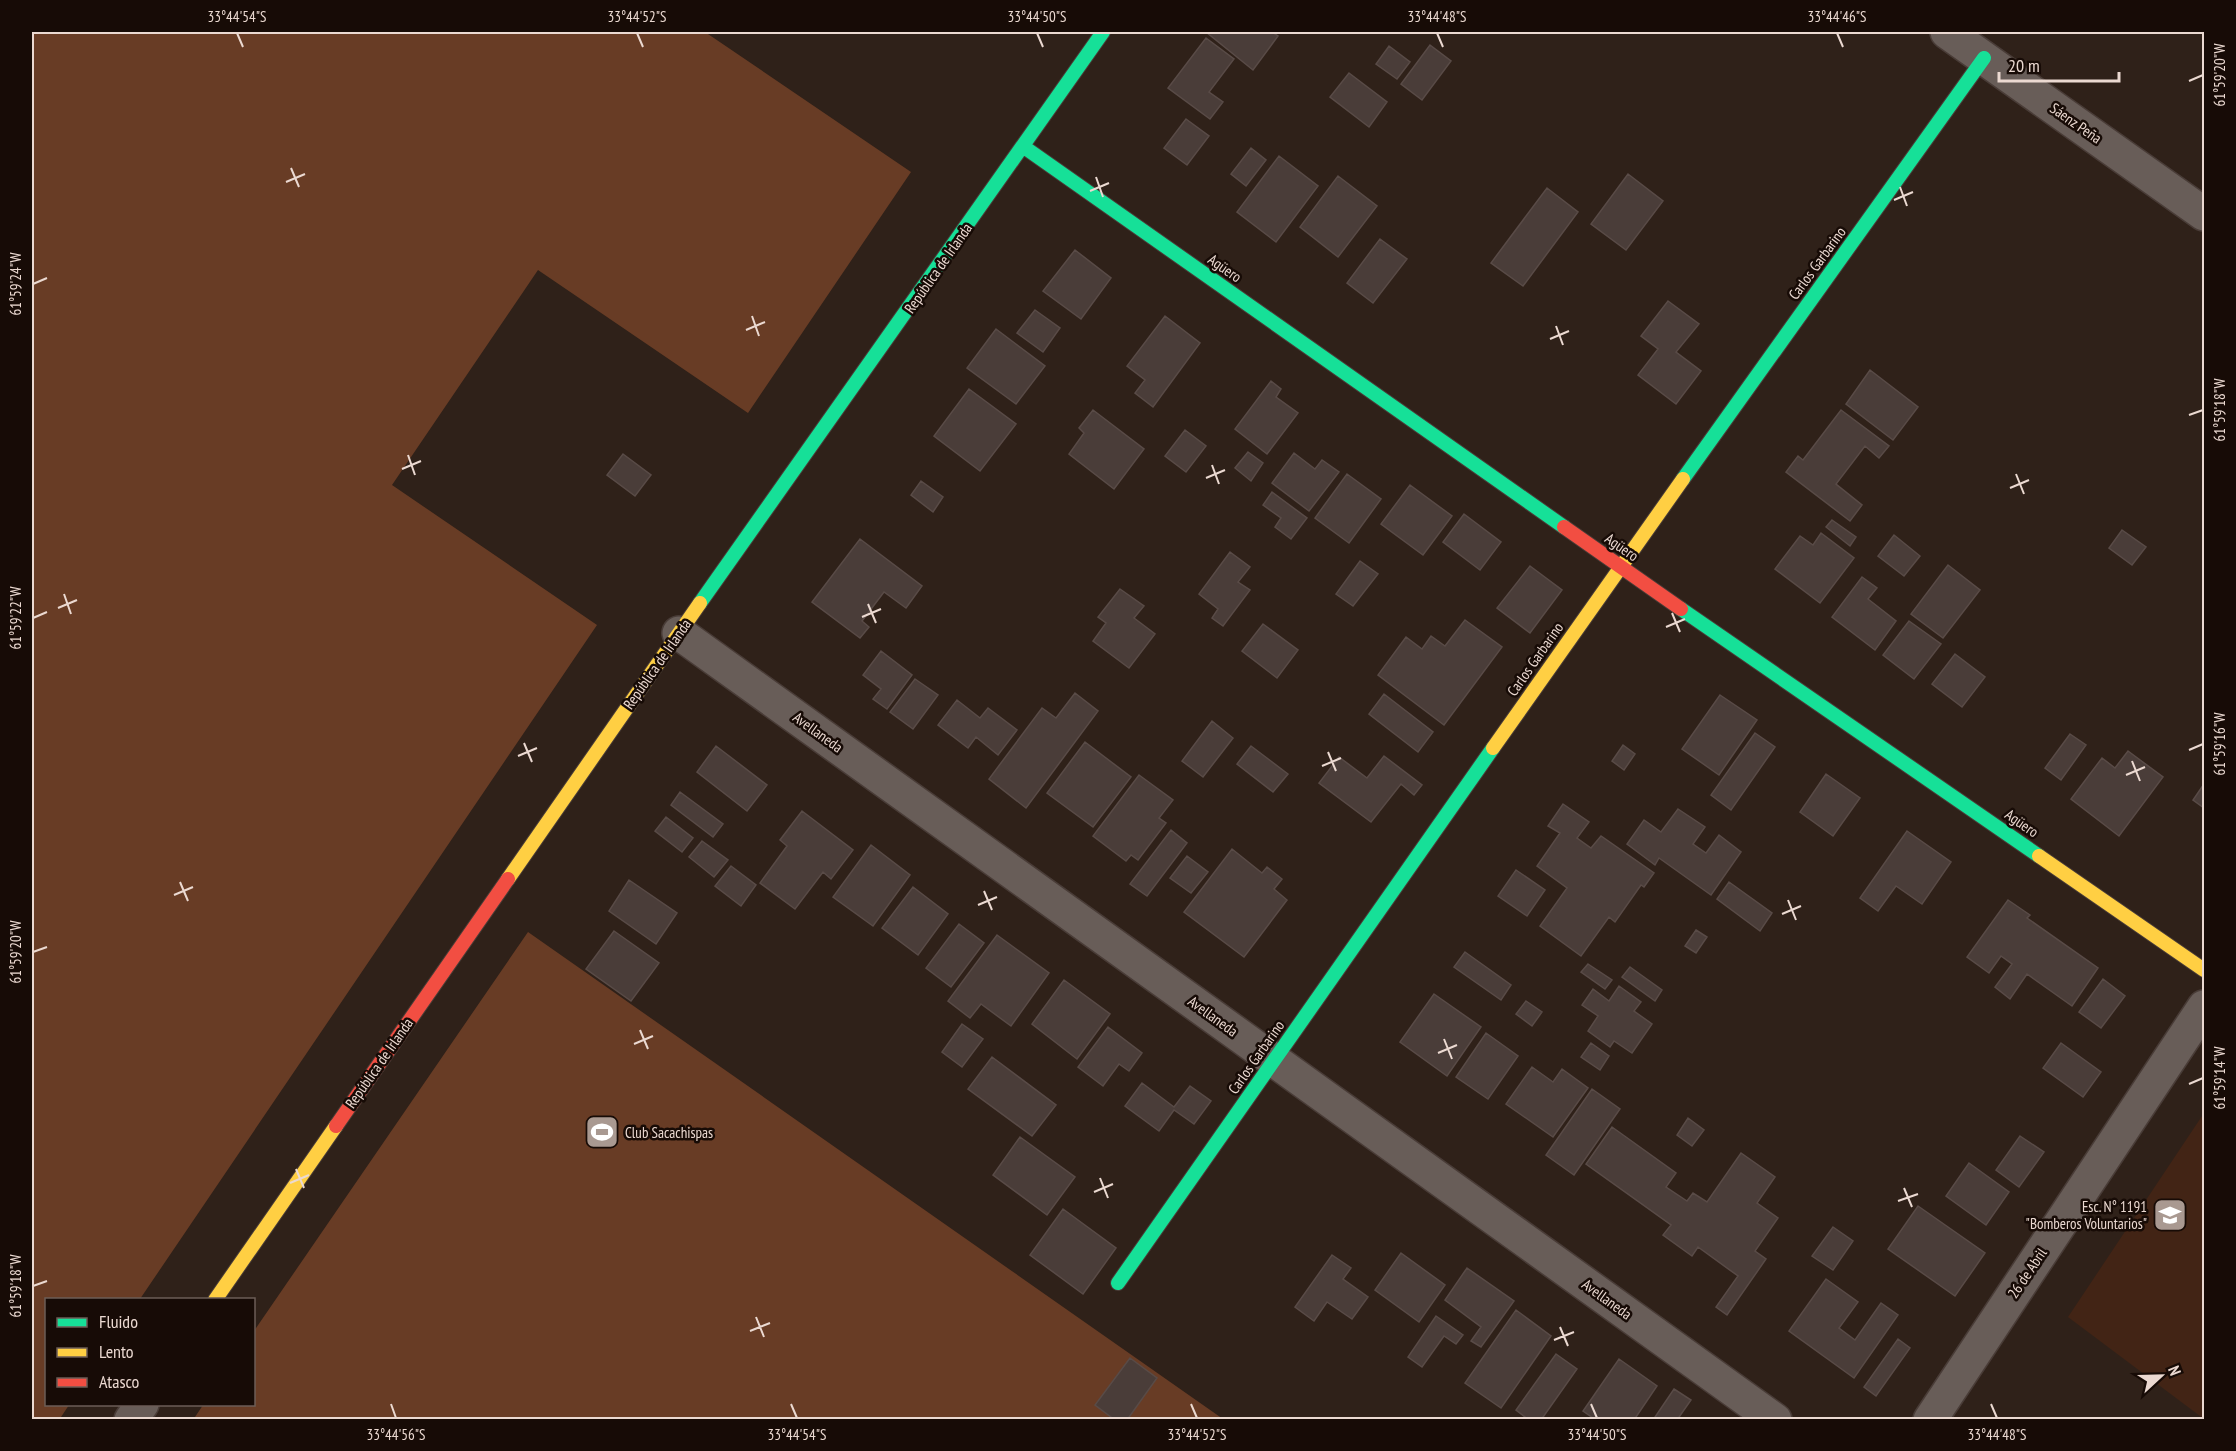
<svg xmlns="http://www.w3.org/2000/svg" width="2236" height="1451" viewBox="0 0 2236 1451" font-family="'PT Sans Narrow',sans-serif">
  <rect width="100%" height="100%" fill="#2f2119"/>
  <!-- built -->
  <path fill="#422415" d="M2204,1113V1419L2068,1317Z"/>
  <!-- green -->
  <path fill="#683c25" d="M32,32H705L911,172L748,413L538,270L392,485L597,625L140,1299L46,1300V1404L69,1405L59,1420L32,1419Z
    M528,932L1223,1419L193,1420L203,1405L254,1404V1331Z"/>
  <!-- building -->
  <path fill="#4a3d39" stroke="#594b47" stroke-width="1.5" d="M1206,32H1272L1278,36L1253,70Z
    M1206,38L1234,59L1209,92L1223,102L1210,119L1168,88Z
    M1430,45L1451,61L1422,100L1401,84Z
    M1389,46L1410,62L1397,79L1376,64Z
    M1349,73L1387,102L1369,127L1330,97Z
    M1186,119L1209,136L1187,165L1164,148Z
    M1251,148L1266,160L1246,186L1231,174Z
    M1279,156L1318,186L1276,242L1237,212Z
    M1628,174L1663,201L1626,250L1591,224Z
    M1338,176L1377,206L1338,257L1300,227Z
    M1547,188L1578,212L1523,286L1491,263Z
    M1380,239L1407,259L1373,303L1347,283Z
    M1075,250L1111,278L1081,319L1043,291Z
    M1668,301L1699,324L1676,352L1701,371L1676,404L1638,375L1658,349L1641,336Z
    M1035,310L1060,328L1043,352L1017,333Z
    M1165,316L1200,343L1153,407L1135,393L1145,380L1127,366Z
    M996,329L1045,366L1016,404L967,368Z
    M1870,370L1918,407L1893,440L1846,404Z
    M1271,381L1281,389L1276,397L1298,413L1267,454L1235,429Z
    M969,389L1016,424L980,471L934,436Z
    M1093,410L1144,449L1114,489L1069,454L1084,433L1079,428Z
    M1841,410L1889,446L1879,458L1865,446L1836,484L1862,505L1850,521L1786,472L1798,456L1803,460Z
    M1185,430L1206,446L1186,472L1165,456Z
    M1248,452L1263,463L1251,481L1235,468Z
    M1294,453L1315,469L1322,460L1339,472L1309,511L1272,483Z
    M623,454L651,475L635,496L607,475Z
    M1347,474L1381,499L1349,543L1315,518Z
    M921,481L943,497L933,512L911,495Z
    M1410,485L1452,516L1423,555L1381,524Z
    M1272,492L1307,518L1291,539L1275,527L1281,518L1263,505Z
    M1464,514L1501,542L1480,570L1443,542Z
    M1832,520L1856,537L1850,546L1826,527Z
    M2122,530L2146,547L2132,565L2109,548Z
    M1821,533L1854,558L1820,603L1775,569L1800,536L1813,545Z
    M1894,535L1920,556L1904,576L1878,556Z
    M860,539L922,586L906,608L884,592L862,621L869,627L860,638L812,602Z
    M1230,552L1250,567L1238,582L1250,590L1223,626L1212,618L1218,609L1199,594Z
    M1360,561L1378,574L1353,606L1336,594Z
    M1948,565L1980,590L1943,638L1911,614Z
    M1530,566L1562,590L1530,633L1497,608Z
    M1862,577L1877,588L1868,599L1896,621L1875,650L1832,617Z
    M1120,589L1144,606L1134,618L1155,634L1129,668L1093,641L1106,623L1098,617Z
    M1465,620L1502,647L1444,725L1378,675L1406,637L1422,649L1431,636L1445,646Z
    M1909,621L1941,644L1914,679L1883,655Z
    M1263,624L1298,650L1277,678L1242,651Z
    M881,651L912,675L887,709L873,699L881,689L863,675Z
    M1955,654L1985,677L1962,707L1932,684Z
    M915,679L938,695L913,729L890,712Z
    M1075,693L1098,711L1026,808L989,779L1042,708L1056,718Z
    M1384,694L1433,732L1418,752L1369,714Z
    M1720,695L1757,720L1719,775L1682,749Z
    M957,700L980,718L988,708L1017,730L998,755L976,737L968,748L938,725Z
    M1212,721L1233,738L1203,777L1182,761Z
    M1755,733L1775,747L1731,810L1711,795Z
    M2070,734L2086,745L2061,780L2045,768Z
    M1085,742L1131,777L1093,827L1047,793Z
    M1623,745L1635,754L1624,770L1612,761Z
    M716,746L767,785L747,811L697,772Z
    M1251,746L1288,774L1273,792L1237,764Z
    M2128,751L2163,777L2119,836L2071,799L2102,758L2115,768Z
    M1384,756L1422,785L1414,795L1401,784L1371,822L1319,783L1339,757L1367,778Z
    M1826,774L1860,798L1833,836L1800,812Z
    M1139,775L1173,800L1159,818L1166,823L1138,860L1131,855L1126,861L1093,836Z
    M2204,784V808L2193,800Z
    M680,792L723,824L713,837L671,805Z
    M1563,804L1589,822L1577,838L1591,848L1601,836L1654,873L1644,887L1641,885L1615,922L1609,917L1581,956L1540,926L1567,888L1537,866L1560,833L1548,826Z
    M1678,809L1705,827L1693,844L1706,853L1719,835L1741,852L1711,895L1659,858L1655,865L1627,844L1644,820L1661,832Z
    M802,811L853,850L831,879L823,872L795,909L760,883L787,846L780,840Z
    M666,817L693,838L682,852L655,831Z
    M1171,830L1187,843L1147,896L1130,884Z
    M1907,831L1951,862L1922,904L1896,886L1878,911L1860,898Z
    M702,841L728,860L714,877L689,857Z
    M871,845L910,875L873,926L833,897Z
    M1232,849L1262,873L1267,867L1282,879L1274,889L1287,900L1244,957L1184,912Z
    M1187,856L1208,872L1191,893L1170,878Z
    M731,866L756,885L741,906L715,886Z
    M1516,870L1545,890L1527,916L1498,896Z
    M629,880L677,913L656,944L609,911Z
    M1729,882L1772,913L1760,931L1717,899Z
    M913,887L948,914L918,955L882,928Z
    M2008,900L2030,915L2027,918L2098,968L2072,1006L2027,974L2010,999L1995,987L2012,964L2001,956L1989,973L1967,957Z
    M959,924L984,943L951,987L926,968Z
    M1696,930L1707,937L1696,953L1685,946Z
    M614,931L659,963L631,1001L586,969Z
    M997,935L1049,973L1011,1026L981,1004L970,1018L948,1001Z
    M1465,952L1511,985L1501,1000L1454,967Z
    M1588,964L1612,980L1605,989L1581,972Z
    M1630,967L1662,990L1655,1001L1622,977Z
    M2103,979L2125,996L2101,1028L2079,1012Z
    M1064,980L1110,1014L1077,1059L1032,1024Z
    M1619,986L1641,1002L1634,1011L1652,1024L1632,1053L1614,1041L1610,1047L1588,1031L1598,1016L1582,1005L1593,989L1609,1001Z
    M1434,994L1481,1027L1447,1076L1400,1042Z
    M1526,1001L1542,1012L1532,1026L1516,1014Z
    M962,1024L983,1039L962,1067L942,1052Z
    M1108,1027L1142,1053L1129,1071L1119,1064L1103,1086L1078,1067Z
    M1486,1033L1518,1056L1488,1099L1456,1077Z
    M1591,1043L1609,1056L1600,1070L1581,1057Z
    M2061,1043L2101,1072L2083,1097L2043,1068Z
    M992,1057L1056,1105L1032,1136L968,1089Z
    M1532,1067L1553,1082L1562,1069L1588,1088L1553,1137L1506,1104Z
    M1142,1083L1174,1107L1190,1086L1211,1101L1194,1124L1174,1110L1159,1131L1125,1106Z
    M1592,1089L1620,1109L1574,1175L1546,1155Z
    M1688,1118L1704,1130L1692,1146L1677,1135Z
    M1612,1127L1676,1173L1666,1187L1687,1201L1693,1193L1707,1202L1741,1153L1775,1177L1757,1203L1778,1218L1755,1251L1766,1259L1727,1315L1716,1307L1738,1276L1698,1247L1692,1256L1663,1235L1671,1225L1586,1164Z
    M2020,1136L2044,1152L2019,1187L1996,1170Z
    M1020,1137L1075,1177L1047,1215L993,1175Z
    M1969,1163L2009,1192L1986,1225L1946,1196Z
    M1918,1206L1985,1253L1955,1296L1888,1249Z
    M1063,1209L1116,1248L1083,1294L1030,1255Z
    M1833,1227L1853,1241L1833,1270L1812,1256Z
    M1401,1253L1445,1285L1419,1322L1375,1290Z
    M1332,1255L1351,1268L1343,1279L1368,1297L1352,1319L1327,1302L1314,1321L1295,1307Z
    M1467,1268L1514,1301L1481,1347L1471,1341L1481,1327L1445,1300Z
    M1826,1279L1858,1302L1839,1328L1855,1340L1881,1303L1898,1315L1854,1378L1789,1331Z
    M1516,1310L1551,1336L1501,1408L1465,1383Z
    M1436,1316L1463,1335L1456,1344L1444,1336L1422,1367L1408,1357Z
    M1898,1339L1910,1348L1876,1396L1864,1387Z
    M1556,1354L1577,1369L1541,1420H1529L1516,1410Z
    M1130,1358L1157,1378L1127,1420H1115L1095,1405Z
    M1619,1359L1657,1386L1634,1420H1596L1583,1411Z
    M1674,1389L1691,1400L1677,1420H1653Z"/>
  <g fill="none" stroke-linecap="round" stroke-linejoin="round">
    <!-- street casing -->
    <g stroke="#493c37" stroke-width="36">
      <path id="street" d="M1947,32L2204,214
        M679,633L1775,1420
        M131,1420L142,1404
        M1930,1420L2204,1007"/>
    </g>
    <!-- fast casing -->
    <g stroke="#493c37" stroke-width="16">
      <path id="fast" d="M1024,147L1564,527
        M1683,479L1984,58
        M700,603L1103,32
        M1681,609L2039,856
        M1118,1283L1493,748"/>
    </g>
    <!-- slow casing -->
    <g stroke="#493c37" stroke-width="16">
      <path id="slow" d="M1493,748L1683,479
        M2039,856L2204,970
        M508,879L700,603
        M215,1300L336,1126"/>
    </g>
    <!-- jam casing -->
    <g stroke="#493c37" stroke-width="16">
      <path id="jam" d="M1564,527L1681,609
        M336,1126L508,879"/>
    </g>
    <!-- street -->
    <use href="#street" stroke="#685d58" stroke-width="33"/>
    <!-- fast -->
    <use href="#fast" stroke="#16e098" stroke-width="14"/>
    <!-- slow -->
    <use href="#slow" stroke="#ffcf43" stroke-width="14"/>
    <!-- jam -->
    <use href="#jam" stroke="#f24e42" stroke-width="14"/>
  </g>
  <!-- ticks -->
  <path fill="none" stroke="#ebd9d1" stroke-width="2" d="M237,33L243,47M637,33L643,47M1037,33L1043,47M1437,33L1443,47M1837,33L1843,47M2189,81L2203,75M291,168L299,187M1096,177L1103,197M286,182L305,174M1900,187L1907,206M1090,191L1109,183M1894,200L1913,192M33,284L47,278M752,316L759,336M1556,326L1563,345M746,330L765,322M1550,339L1569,331M2189,415L2203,410M408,455L415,475M1212,465L1219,484M402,469L421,461M2016,474L2024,494M1206,478L1225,470M2010,488L2029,480M64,594L71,614M868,604L876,623M58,608L77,600M1672,613L1680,632M862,617L881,609M33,618L47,612M1666,627L1685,619M524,743L532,762M2189,750L2203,744M1328,752L1336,771M518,756L537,748M2132,761L2140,781M1322,766L1341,758M2126,775L2145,767M180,882L188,901M984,891L992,910M174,895L193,887M1788,900L1796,920M978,905L997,897M1782,914L1801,906M33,952L47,947M640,1030L648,1049M1444,1039L1452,1059M634,1044L653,1036M1438,1053L1457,1045M2189,1084L2203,1078M296,1169L304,1188M1100,1178L1108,1198M290,1183L309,1175M1904,1188L1912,1207M1094,1192L1113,1184M1898,1201L1918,1194M33,1286L47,1281M756,1317L764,1337M1560,1327L1568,1346M750,1331L770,1323M1554,1340L1574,1332M391,1404L396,1418M791,1404L797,1418M1191,1404L1197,1418M1591,1404L1597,1418M1991,1404L1997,1418"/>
  <!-- icons -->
  <defs>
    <g id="stadium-square" transform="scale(1.725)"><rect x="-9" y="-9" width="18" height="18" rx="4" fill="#a99991" stroke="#170b06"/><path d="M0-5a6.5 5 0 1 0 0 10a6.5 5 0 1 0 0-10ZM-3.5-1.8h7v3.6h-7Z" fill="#fff"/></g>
    <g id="school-square" transform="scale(1.725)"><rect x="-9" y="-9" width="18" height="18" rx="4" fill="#a99991" stroke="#170b06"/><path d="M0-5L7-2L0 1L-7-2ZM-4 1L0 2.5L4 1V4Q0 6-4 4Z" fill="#fff"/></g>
  </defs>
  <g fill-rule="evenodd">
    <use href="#stadium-square" x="602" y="1132"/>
    <use href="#school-square" x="2170" y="1215"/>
  </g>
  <g text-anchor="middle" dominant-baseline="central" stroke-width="5" stroke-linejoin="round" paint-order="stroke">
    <!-- street labels -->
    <g font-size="15" fill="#ebd9d1" stroke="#170b06">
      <text transform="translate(2076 123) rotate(35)">Sáenz Peña</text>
      <text transform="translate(1817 263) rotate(-54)">Carlos Garbarino</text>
      <text transform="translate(938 268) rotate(-55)">República de Irlanda</text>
      <text transform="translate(1225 268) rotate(35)">Agüero</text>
      <text transform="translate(1622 547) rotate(35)">Agüero</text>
      <text transform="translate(1535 659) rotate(-55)">Carlos Garbarino</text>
      <text transform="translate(657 664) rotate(-55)">República de Irlanda</text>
      <text transform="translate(818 732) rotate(36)">Avellaneda</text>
      <text transform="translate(2022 823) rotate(35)">Agüero</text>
      <text transform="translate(1213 1016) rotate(36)">Avellaneda</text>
      <text transform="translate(1256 1057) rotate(-55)">Carlos Garbarino</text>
      <text transform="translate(379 1063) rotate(-55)">República de Irlanda</text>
      <text transform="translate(2027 1273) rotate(-56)">26 de Abril</text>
      <text transform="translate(1607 1299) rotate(36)">Avellaneda</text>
    </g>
    <!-- poi labels -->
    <g font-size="15" fill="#ebd9d1" stroke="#170b06" text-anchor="start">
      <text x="625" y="1132">Club Sacachispas</text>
      <text x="2147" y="1206" text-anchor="end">Esc. N° 1191<tspan x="2147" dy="17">"Bomberos Voluntarios"</tspan></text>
    </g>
  </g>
  <!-- border -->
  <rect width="2236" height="1451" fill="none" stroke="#170b06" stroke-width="66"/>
  <!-- legend -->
  <rect x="45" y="1298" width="210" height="108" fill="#170b06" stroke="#6c5d57" stroke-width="1.5"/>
  <rect x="57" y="1318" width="30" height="9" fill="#16e098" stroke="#6c5d57" stroke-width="1.5"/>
  <text x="99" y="1328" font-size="18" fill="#ebd9d1">Fluido</text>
  <rect x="57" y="1348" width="30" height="9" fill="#ffcf43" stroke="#6c5d57" stroke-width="1.5"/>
  <text x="99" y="1358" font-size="18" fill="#ebd9d1">Lento</text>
  <rect x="57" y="1378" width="30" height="9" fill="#f24e42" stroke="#6c5d57" stroke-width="1.5"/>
  <text x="99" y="1388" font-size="18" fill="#ebd9d1">Atasco</text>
  <!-- north arrow -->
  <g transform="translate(2161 1376) rotate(68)" stroke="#170b06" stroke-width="4.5" paint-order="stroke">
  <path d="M0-4.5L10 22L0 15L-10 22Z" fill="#ebd9d1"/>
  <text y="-9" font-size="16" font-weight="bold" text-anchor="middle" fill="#ebd9d1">N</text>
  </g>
  <!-- scale -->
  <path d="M1999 72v9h120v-9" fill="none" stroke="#ebd9d1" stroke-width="3"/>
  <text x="2008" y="72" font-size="18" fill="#ebd9d1" stroke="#170b06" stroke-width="4.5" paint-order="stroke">20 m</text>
  <rect x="33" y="33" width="2170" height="1385" fill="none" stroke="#ebd9d1" stroke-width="2"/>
  <g font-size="15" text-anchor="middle" fill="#ebd9d1">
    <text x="237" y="22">33°44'54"S</text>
    <text x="637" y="22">33°44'52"S</text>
    <text x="1037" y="22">33°44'50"S</text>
    <text x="1437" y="22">33°44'48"S</text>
    <text x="1837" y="22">33°44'46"S</text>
    <text transform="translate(2220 75) rotate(-90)" y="5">61°59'20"W</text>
    <text transform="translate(16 284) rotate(-90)" y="5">61°59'24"W</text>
    <text transform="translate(2220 410) rotate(-90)" y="5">61°59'18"W</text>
    <text transform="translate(16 618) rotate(-90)" y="5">61°59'22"W</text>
    <text transform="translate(2220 744) rotate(-90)" y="5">61°59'16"W</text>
    <text transform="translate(16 952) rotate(-90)" y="5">61°59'20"W</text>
    <text transform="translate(2220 1078) rotate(-90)" y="5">61°59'14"W</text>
    <text transform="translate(16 1286) rotate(-90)" y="5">61°59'18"W</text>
    <text x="396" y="1440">33°44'56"S</text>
    <text x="797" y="1440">33°44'54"S</text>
    <text x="1197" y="1440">33°44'52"S</text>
    <text x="1597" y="1440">33°44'50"S</text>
    <text x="1997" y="1440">33°44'48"S</text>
  </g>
</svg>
